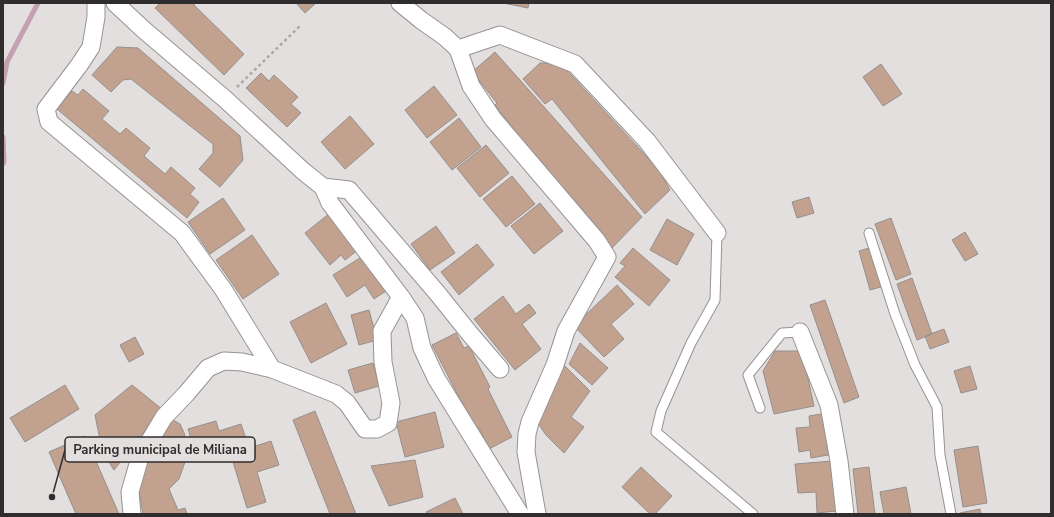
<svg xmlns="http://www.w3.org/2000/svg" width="1054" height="517" viewBox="0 0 1054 517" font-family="'Nunito Sans',sans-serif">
  <rect width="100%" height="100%" fill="#e4dfdf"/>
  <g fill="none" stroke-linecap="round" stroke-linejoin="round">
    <!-- stream -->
    <path stroke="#c3a0b2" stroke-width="5" d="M3,83L7,62L38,3
      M3,137L4,162L3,164"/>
  </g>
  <!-- building -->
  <path fill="#c2a28f" stroke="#94908e" d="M160,3H196L194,5L244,54L224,75L155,8Z
    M296,3H316L305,13Z
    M503,3H529L528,8Z
    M117,47L138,48L240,136L243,160L220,187L199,169L213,153V144L131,79L123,80L111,92L92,75Z
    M495,52L642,217L612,248L588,216L537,159L495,105L497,103L472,72Z
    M540,63H560L659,170L670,190L645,214L552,99L545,104L523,79Z
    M881,64L902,94L883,106L863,77Z
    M261,73L269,81L274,75L298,97L291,104L301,113L287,127L246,88Z
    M434,86L457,115L427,138L405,110Z
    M83,89L109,111L102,119L120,134L126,128L150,148L144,156L165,174L171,167L195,188L190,194L199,202L187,218L57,109L72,91L78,95Z
    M350,116L374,144L345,169L321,142Z
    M459,118L481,147L452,170L430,142Z
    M486,145L509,173L480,197L457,168Z
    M512,176L535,204L506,227L483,199Z
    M809,197L814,213L797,218L792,202Z
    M223,198L245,230L210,254L188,222Z
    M540,203L563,231L534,254L511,226Z
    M330,213L358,250L345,260L341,255L330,265L305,233Z
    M891,218L911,274L896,280L875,224Z
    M667,219L694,234L677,265L650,250Z
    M436,226L455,253L430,270L411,244Z
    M965,232L978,254L965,261L952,240Z
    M252,235L279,274L243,299L216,260Z
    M477,244L494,265L459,295L441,272Z
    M876,246L888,285L870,290L859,251Z
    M633,248L670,280L649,306L615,277L625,266L620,263Z
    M363,256L386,291L374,299L365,285L347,297L333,275Z
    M912,278L932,334L917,340L897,284Z
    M617,285L634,304L611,324L624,339L604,357L574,326Z
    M503,296L516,314L529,304L536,313L522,324L541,349L515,370L474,319Z
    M825,300L859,397L844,403L810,305Z
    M326,303L347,344L311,363L290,322Z
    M369,310L377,340L359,345L351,315Z
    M944,329L949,342L930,349L925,336Z
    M456,333L464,348L469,346L490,387L488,389L512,437L489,449L479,428L476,430L432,345Z
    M135,337L144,354L129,362L120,345Z
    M580,343L608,368L592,385L569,364Z
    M775,351H802L814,406L774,414L763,371Z
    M373,363L379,386L355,393L348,370Z
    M563,364L590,391L571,417L584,427L564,453L546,435L538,423Z
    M970,366L977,389L961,393L954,371Z
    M65,385L79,409L25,442L10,418Z
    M132,385L162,409L114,470L107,459L99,435L95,415Z
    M315,411L356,514H330L293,420Z
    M435,412L444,447L405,457L396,422Z
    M827,413L834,454L811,458L810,450L799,452L796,428L810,427L809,416Z
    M168,417L180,424L185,435L179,459L185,462L179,479L169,489L178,510L185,508L187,514H143L139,492L140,476Z
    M216,421L219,431L241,424L249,448L271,441L279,465L257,472L266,502L247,508L230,452L198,462L188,429Z
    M85,436L119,514H76L49,452Z
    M978,446L987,503L963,507L954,450Z
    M415,460L423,497L389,506L371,466Z
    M832,461L837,511L817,513L816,492L798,493L795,464Z
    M641,467L672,496L655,514H650L622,487Z
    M869,467L875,514H858L853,469Z
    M906,487L911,514H884L880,492Z
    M455,498L463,514H427L426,512Z
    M980,509L981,514H960V513Z"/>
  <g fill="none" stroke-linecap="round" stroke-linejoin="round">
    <!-- service casing -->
    <g stroke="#979392" stroke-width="11">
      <path id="service" d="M717,233L715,300L691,343L661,411L656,432L753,514
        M869,233L895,314L915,365L937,407L940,455L951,514
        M760,408L748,375L782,333L800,332"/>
    </g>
    <!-- minor casing -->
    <g stroke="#979392" stroke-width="19">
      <path id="minor" d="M96,3V17L91,47L80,64L46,109L49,122L182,233L223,289L272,369
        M115,3L144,30L225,99L303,171L323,187L330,203L401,297L415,318L422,348L436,378L520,514
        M400,3L421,20L445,37L458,49L471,86L493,119L597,241L607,257L566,331L555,365L530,422L527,434L526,452L537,514
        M458,49L500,35L575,64L647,141L717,233
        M323,187L349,190L438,294L470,334L500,369
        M800,332L829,405L839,461L845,514
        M132,514L130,492L140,457L164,417L186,394L208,368L224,361L242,362L272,369L336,394L347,403L365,429H377L388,423L391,403L383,362L382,331L401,297"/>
    </g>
    <!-- path -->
    <path stroke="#aca8a8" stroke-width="2.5" stroke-dasharray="3 3" stroke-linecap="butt" d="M237,87L301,25"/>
    <!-- service -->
    <use href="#service" stroke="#fff" stroke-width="9"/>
    <!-- minor -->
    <use href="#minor" stroke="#fff" stroke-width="17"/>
  </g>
  <!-- callouts -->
  <path fill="none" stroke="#2f2d2d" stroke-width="1.5" d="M52 497L65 450"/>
  <circle fill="#2f2d2d" stroke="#e4dfdf" stroke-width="1.5" cx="52" cy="497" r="4"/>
  <rect fill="#e4dfdf" stroke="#2f2d2d" stroke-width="1.5" x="65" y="437" width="190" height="25" rx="4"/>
  <g font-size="13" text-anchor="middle" font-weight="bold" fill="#2f2d2d">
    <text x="160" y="454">Parking municipal de Miliana</text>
  </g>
  <!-- border -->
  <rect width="1054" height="517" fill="none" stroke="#2f2d2d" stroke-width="8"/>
</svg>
